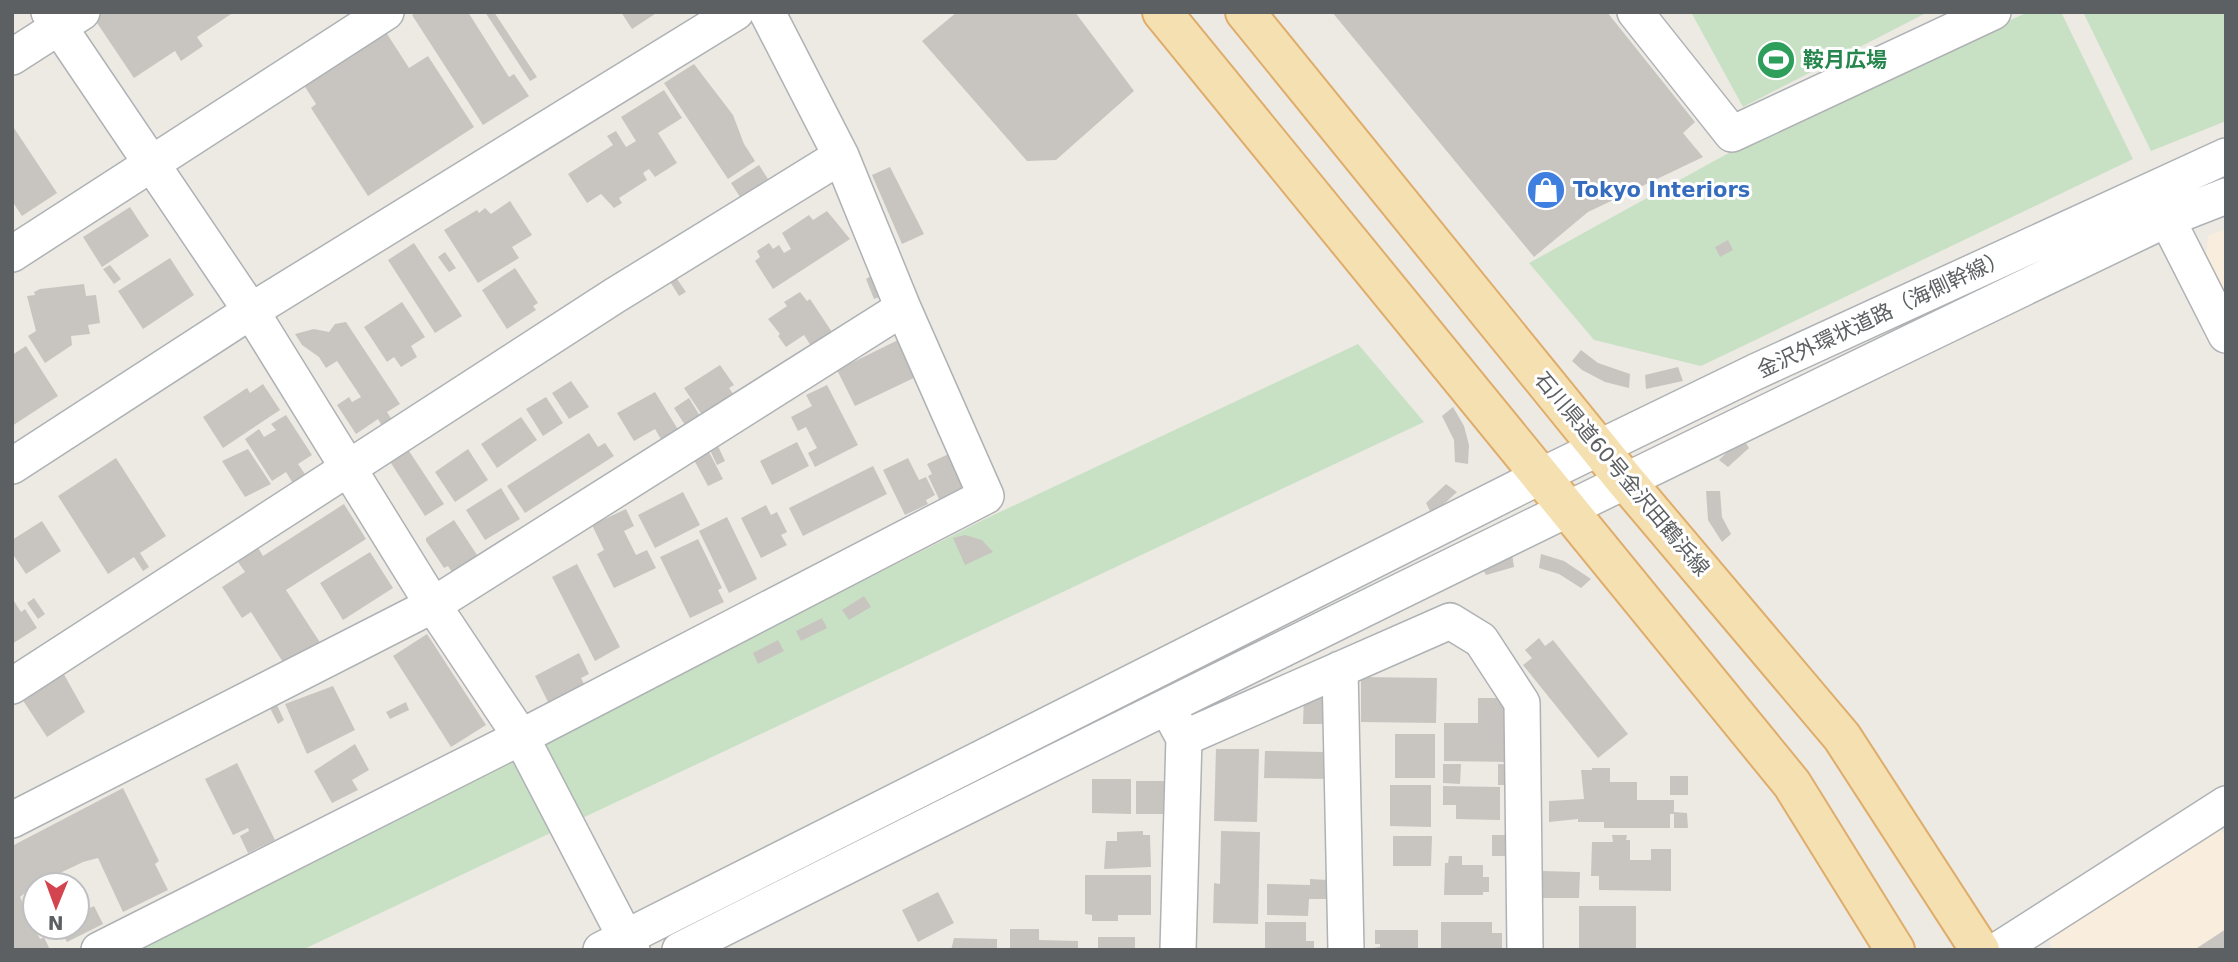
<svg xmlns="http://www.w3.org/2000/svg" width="2238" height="962" viewBox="0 0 2238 962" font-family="'DejaVu Sans','Noto Sans JP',sans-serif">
  <rect width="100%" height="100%" fill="#edeae4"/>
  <!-- commercial -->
  <path fill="#f9eedd" d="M2226,229V298L2206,257L2208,236Z
    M2208,823L2226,834V950H2051L2048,928Z"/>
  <!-- green -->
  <path fill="#c8e1c4" d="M1691,12H1928L1743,107Z
    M2028,12H2061L2133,159L1701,366L1594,340L1529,263L1763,134Z
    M2083,12H2226V121L2151,151Z
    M1358,344L1424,422L302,950H135L985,519Z"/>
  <!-- building -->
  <path fill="#c8c5c1" d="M94,12H234L197,37L203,46L181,61L175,51L134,78L91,14Z
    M417,12H468L509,77L514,74L529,96L483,125L412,15Z
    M485,12H494L537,77L530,81Z
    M621,12H658L632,29Z
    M957,12H1075L1134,91L1056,160L1027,161L922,41Z
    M1332,12H1607L1695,122L1683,133L1703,157L1588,212L1534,257Z
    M382,26L409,68L428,56L474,127L368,196L311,108L316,104L300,79Z
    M694,64L733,115L744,144L755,161L728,179L664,83Z
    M664,90L682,118L658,133L677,163L655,177L649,169L643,173L647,180L619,198L622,203L614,208L601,194L587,203L568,174L613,145L607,136L616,131L626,147L636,141L621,117Z
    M12,125L57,193L22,216L12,201Z
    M759,165L768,179L740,197L731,183Z
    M890,167L924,234L902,244L872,175Z
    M510,201L532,235L512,247L519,258L478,283L444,230L477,210L479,213L485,208L491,214Z
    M130,207L149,236L102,267L83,237Z
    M827,211L850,239L773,289L755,261L760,257L757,251L769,243L773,249L779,245L784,253L791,249L782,233L809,215L813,220Z
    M1728,240L1733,250L1720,257L1715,247Z
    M414,243L462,316L435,333L388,260Z
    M445,252L456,268L449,272L438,257Z
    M170,258L194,295L143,329L118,291Z
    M110,265L121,279L114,284L103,269Z
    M515,268L538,303L533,306L536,310L507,329L482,290Z
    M873,275L882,296L874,299L866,279Z
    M675,276L686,292L679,296L669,280Z
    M84,284L86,296L96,295L100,323L88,325L90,334L71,336L72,345L45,363L28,336L36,331L27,296L35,295L34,292L40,289Z
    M800,292L807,301L810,299L834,335L813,349L804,335L786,347L778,336L780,334L768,319L787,306L784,302Z
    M402,302L425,337L411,346L417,357L401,367L394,357L387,362L364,327Z
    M346,322L400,404L387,412L392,420L382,426L378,419L356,434L337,405L349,397L352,402L361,397L337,361L326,368L319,357L302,345L295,334L314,329L329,332L335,324Z
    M900,339L918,376L855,406L837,370Z
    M26,346L58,396L12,426V355Z
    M1581,350L1598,363L1630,374L1629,388L1605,382L1582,370L1572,361Z
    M720,365L734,385L729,388L734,395L702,415L684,388Z
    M1678,367L1683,381L1646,389L1645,375Z
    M571,381L589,407L569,419L552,393Z
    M263,384L280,410L223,448L203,417L247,388L250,393Z
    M827,385L858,445L815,467L808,453L817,448L806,427L798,431L791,417L812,406L806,395Z
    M655,392L682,436L665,446L655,429L634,441L617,413Z
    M546,397L563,423L543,436L526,409Z
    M689,398L700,416L685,425L674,408Z
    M1453,407L1464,426L1469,445L1468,464L1455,462L1454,440L1442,416Z
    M286,415L312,455L298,464L307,477L294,485L286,472L272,481L245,439L259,429L264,437L276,430L271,424Z
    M521,417L537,440L497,468L481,444Z
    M589,433L598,447L605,443L614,456L525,513L507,486Z
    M1742,437L1749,448L1728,467L1719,460Z
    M797,442L809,466L772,485L760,461Z
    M717,444L725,461L717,465L709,448Z
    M407,448L444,504L425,516L389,460Z
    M248,449L271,484L245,497L222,461Z
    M468,449L488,480L455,502L435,472Z
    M708,450L723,479L708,486L693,458Z
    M953,452L965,490L940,501L928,476L932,474L927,464Z
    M116,458L166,536L140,553L149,567L143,571L134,557L108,574L58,496Z
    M908,458L919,480L926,477L935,495L926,500L928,504L905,515L883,470Z
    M873,466L887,494L803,536L789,508Z
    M1446,484L1457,492L1432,515L1426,503Z
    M501,488L520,519L485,540L466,510Z
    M1706,491H1720L1722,517L1731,534L1722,542L1708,520Z
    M683,492L700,525L655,548L638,515Z
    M344,504L366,539L286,590L321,644L286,667L251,612L242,618L222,587L245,572L236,559L257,546L263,556Z
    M766,505L771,515L777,512L787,532L781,535L787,545L761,558L741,518Z
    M626,509L634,526L624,531L636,555L647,550L656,568L614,588L597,554L604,550L592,525Z
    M727,517L757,579L729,593L699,531Z
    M454,520L483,564L458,581L448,566L444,568L426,541V538Z
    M42,521L61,551L26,574L12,553V540Z
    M965,535L982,540L993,552L965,565L953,538Z
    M698,539L722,588L718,590L724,602L690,618L660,557Z
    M370,552L393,588L343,620L320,583Z
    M1512,553L1514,567L1486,575L1480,564Z
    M1541,554L1564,561L1591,579L1581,588L1559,574L1539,568Z
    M577,564L620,647L595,661L552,577Z
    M864,596L871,607L849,620L842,610Z
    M12,598L21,612L25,609L37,628L12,644Z
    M34,598L45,614L38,619L27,603Z
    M822,618L827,628L801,641L796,631Z
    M427,634L486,725L451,747L393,656Z
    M1539,638L1545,646L1553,640L1628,734L1598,758L1523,665L1532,658L1525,650Z
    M778,640L784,651L758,664L753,653Z
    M579,653L589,674L581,678L585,686L549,704L535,676Z
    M61,669L85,712L47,737L20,696Z
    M1361,677L1437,678L1436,723L1361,722Z
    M333,686L355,730L307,754L285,704Z
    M1304,695L1330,696L1329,724H1303Z
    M1478,698H1510L1514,762L1444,761V723H1478Z
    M406,702L409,710L390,719L386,712Z
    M276,703L284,720L278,724L269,706Z
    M1395,734H1435V778H1395Z
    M355,744L369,770L352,780L358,790L332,803L314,771Z
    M1216,749H1259L1257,822L1214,821Z
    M1265,751L1327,752V779L1264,778Z
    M237,763L275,840L248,853L240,836L249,831L248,828L233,835L205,779Z
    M1443,764H1461L1460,784L1443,783Z
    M1498,764L1515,765L1514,785H1498Z
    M1592,768H1610V782H1637V800H1674V812L1687,813L1688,828H1674V814H1670V828H1604V822H1578V819L1549,822V801L1584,799L1581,770H1592Z
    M1670,776H1688V795H1670Z
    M1092,779H1131V814L1092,813Z
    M1136,781H1165V814H1136Z
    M1390,785H1431V827L1390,826Z
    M1443,786L1500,787V820L1456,819V805H1443Z
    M123,788L159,861L155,864L168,890L123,912L98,858L83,862L35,885L20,897L40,939L44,937L50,950H12V846Z
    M1143,831V835H1150L1151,867L1104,869L1106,841H1117V832Z
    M1221,831L1260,832L1258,924L1213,923L1214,883L1220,884Z
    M1492,835H1512V856H1492Z
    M1612,835H1627L1626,840H1630V860H1651V849H1671V891L1599,890V876H1591L1592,842H1613Z
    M1393,836H1432L1431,866H1393Z
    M1449,856H1462V865H1483V877H1489V892H1483V895H1444L1445,863H1448Z
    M1542,871L1580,872L1579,898H1542Z
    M1085,875H1151V915H1118V921H1092V915L1085,914Z
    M1310,879L1328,880V899H1309L1308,916L1267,915V884L1310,885Z
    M938,892L954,923L918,942L902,910Z
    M94,906L103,924L67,942L58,927H77V914Z
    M1579,906H1636V950H1579Z
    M1265,922H1306V941H1314V950H1265Z
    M1441,922H1492V933H1502V950H1441Z
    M1010,929H1039V940L1078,941V950H1010Z
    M2226,929V950H2194Z
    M1375,930H1418V950H1361L1380,947V944H1375Z
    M1098,937H1135V950H1098Z
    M954,938L997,939V950H951Z"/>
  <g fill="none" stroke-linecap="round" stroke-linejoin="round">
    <!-- minor casing -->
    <g stroke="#afb2b5" stroke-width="38">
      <path id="minor" d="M49,12L251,311L433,605L521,737L632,950
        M1635,12L1732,134L1993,12
        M12,57L82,12
        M2167,219L2226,335
        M12,254L386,12
        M12,466L251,311L736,12
        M1340,669L1346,950
        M12,686L614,296L841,156
        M1173,718L1184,738L1178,950
        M1184,738L1450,621L1481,640L1522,703L1525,950
        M12,820L433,605L903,308
        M99,950L521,737L986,496L903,308L841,156L767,12
        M601,950L1541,476L1755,372L2226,156
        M680,950C1173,701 1669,458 2167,219L2226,196
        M1998,950L2226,804"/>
    </g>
    <!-- major casing -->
    <g stroke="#dfad6b" stroke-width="42">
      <path id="major" d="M1162,12L1792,784L1895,950
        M1245,12L1624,479L1842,737L1980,950"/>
    </g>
    <!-- minor -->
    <use href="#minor" stroke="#fff" stroke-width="35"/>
    <!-- major -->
    <use href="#major" stroke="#f5e0b1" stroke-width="38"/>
  </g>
  <!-- icons -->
  <defs>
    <g id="stadium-disc" transform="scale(2.0125)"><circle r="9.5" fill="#2e9e5b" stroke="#fff"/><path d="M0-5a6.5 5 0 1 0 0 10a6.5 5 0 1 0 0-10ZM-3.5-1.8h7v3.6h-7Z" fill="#fff"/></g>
    <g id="shop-disc" transform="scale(2.0125)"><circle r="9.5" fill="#3f7fe0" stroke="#fff"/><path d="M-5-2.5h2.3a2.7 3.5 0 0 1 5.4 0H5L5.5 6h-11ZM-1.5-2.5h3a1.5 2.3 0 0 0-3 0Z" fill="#fff"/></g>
  </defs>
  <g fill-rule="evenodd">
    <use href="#stadium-disc" x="1776" y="60"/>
    <use href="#shop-disc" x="1546" y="190"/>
  </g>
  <g text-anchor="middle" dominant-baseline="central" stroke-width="6" stroke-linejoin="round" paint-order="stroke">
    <!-- leisure labels -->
    <g font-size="21" font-weight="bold" fill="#27864d" stroke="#fff" text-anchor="start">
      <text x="1803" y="60">鞍月広場</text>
    </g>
    <!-- shop labels -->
    <g font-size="21" font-weight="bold" fill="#366cbe" stroke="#fff" text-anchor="start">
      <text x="1573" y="190">Tokyo Interiors</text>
    </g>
    <!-- street labels -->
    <g font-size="21" fill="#5c6063" stroke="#fff">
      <text transform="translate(1882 314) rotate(-25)">金沢外環状道路（海側幹線）</text>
      <text transform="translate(1622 474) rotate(50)">石川県道60号金沢田鶴浜線</text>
    </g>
  </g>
  <!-- border -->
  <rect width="2238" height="962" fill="none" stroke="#5c6063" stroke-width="28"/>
  <!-- north arrow -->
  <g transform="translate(56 906) rotate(181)"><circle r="33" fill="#ffffff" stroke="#bebfc1" stroke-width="2"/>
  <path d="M0-5L12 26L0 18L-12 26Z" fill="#d3444e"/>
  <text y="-10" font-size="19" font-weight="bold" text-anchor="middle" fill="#5c6063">N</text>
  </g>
</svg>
